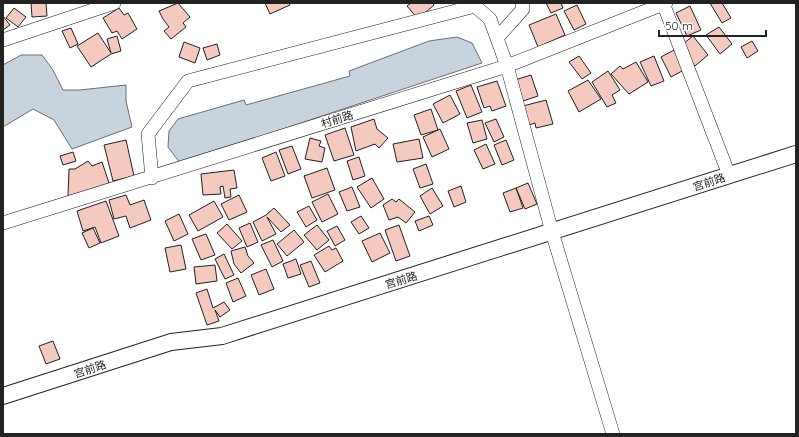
<svg xmlns="http://www.w3.org/2000/svg" width="799" height="437" viewBox="0 0 799 437" font-family="Quicksand,'Noto Sans SC',sans-serif">
  <rect width="100%" height="100%" fill="#fff"/>
  <!-- water -->
  <path fill="#c7d3dd" stroke="#6f6f6f" d="M457,37L472,43L482,63L180,163L168,147L169,131L178,119L244,100L246,105L350,76L349,71L429,41Z
    M21,55H42L53,70L63,90H80L126,85V101L132,127L72,149L54,120L33,109L3,127V65Z"/>
  <!-- building -->
  <path fill="#f3c9c0" stroke="#222" d="M31,3H46L47,16L32,17Z
    M178,3L190,17L183,23L186,27L171,39L164,31L169,27L163,19L159,11Z
    M265,3H289L290,5L270,14Z
    M411,3H433L434,5L418,19L407,6Z
    M546,3H561L563,8L551,13Z
    M710,3H722L731,18L722,23Z
    M577,5L586,24L574,30L564,11Z
    M690,6L701,30L687,36L676,13Z
    M14,8L26,17L18,27L6,18Z
    M119,8L124,15L128,13L137,29L122,39L117,31L112,33L103,18Z
    M556,14L565,35L538,47L529,25Z
    M3,16L10,25L3,30Z
    M719,27L732,44L720,54L706,35Z
    M71,28L78,44L70,48L62,31Z
    M98,33L111,53L107,39L117,36L121,51L111,54L91,67L77,46Z
    M693,36L708,55L695,66L679,47Z
    M752,41L758,51L747,58L741,47Z
    M184,42L200,48L195,63L179,57Z
    M217,44L220,55L207,60L203,48Z
    M674,50L684,70L671,77L661,57Z
    M579,56L591,73L582,79L569,62Z
    M654,56L664,81L651,86L640,62Z
    M636,62L648,82L629,94L611,74L620,66L623,69Z
    M608,71L620,90L612,95L616,103L607,107L592,82Z
    M531,75L538,96L523,101L515,80Z
    M588,80L601,99L579,112L568,91Z
    M497,81L506,106L492,111L490,106L484,108L477,87Z
    M471,85L482,112L467,118L456,91Z
    M450,95L460,114L443,123L433,104Z
    M546,100L553,124L536,128L535,123L529,125L523,106Z
    M431,109L438,130L421,135L414,115Z
    M374,119L377,129L388,138L379,148L375,144L356,151L351,127Z
    M496,119L504,137L494,142L485,123Z
    M482,120L487,139L473,143L467,123Z
    M345,128L354,155L334,161L325,135Z
    M440,129L449,149L432,157L423,137Z
    M310,138L321,141L319,146L325,148L322,162L305,159Z
    M419,139L423,158L397,162L393,144Z
    M126,140L134,176L113,181L104,145Z
    M506,140L514,160L502,165L494,145Z
    M486,144L495,164L483,169L474,150Z
    M292,146L301,169L288,174L279,150Z
    M73,152L76,161L63,165L60,156Z
    M276,152L285,176L271,181L262,158Z
    M359,157L365,176L353,180L347,161Z
    M88,161L92,166L102,162L109,183L79,197L68,196L69,169H75Z
    M426,164L433,184L420,188L413,169Z
    M327,168L335,190L312,198L304,176Z
    M234,170L237,188L230,189L231,197L225,198L223,186L220,187L221,194L203,195L201,174Z
    M372,178L384,199L371,208L357,187Z
    M528,183L537,204L525,209L516,188Z
    M461,186L466,202L454,207L448,191Z
    M352,187L360,207L347,211L339,192Z
    M432,188L443,206L430,214L420,196Z
    M516,188L523,208L510,212L503,193Z
    M328,194L338,214L322,222L312,202Z
    M126,195L130,205L144,200L151,220L130,228L126,216L114,219L109,200Z
    M239,195L247,212L229,220L221,204Z
    M392,199L396,202L399,199L415,212L406,223L398,217L389,220L383,205Z
    M106,201L119,236L101,243L95,227L83,231L77,211Z
    M214,201L223,217L198,231L189,215Z
    M309,206L317,220L306,227L297,212Z
    M274,208L290,225L281,232L267,217L276,234L262,241L253,222L266,215Z
    M179,214L188,234L174,241L165,221Z
    M361,216L369,228L359,234L351,222Z
    M429,216L433,225L419,231L415,221Z
    M250,223L258,242L247,247L239,228Z
    M227,224L242,241L232,249L217,233Z
    M317,225L329,240L317,250L304,235Z
    M399,225L410,256L396,261L385,230Z
    M337,226L345,240L335,246L327,231Z
    M93,228L100,243L89,248L82,233Z
    M294,230L304,242L287,256L277,244Z
    M380,233L390,253L372,262L362,241Z
    M206,234L215,255L201,260L192,239Z
    M273,240L283,261L272,267L261,245Z
    M181,245L186,269L170,272L165,248Z
    M329,246L332,250L336,248L343,261L325,272L314,255Z
    M245,247L248,256L254,263L241,273L234,264L231,251Z
    M224,254L234,275L225,279L215,259Z
    M296,259L301,274L288,278L283,264Z
    M311,261L320,283L309,287L300,265Z
    M215,265L217,281L196,284L194,267Z
    M266,269L274,289L259,295L251,275Z
    M238,278L246,296L233,302L226,283Z
    M207,289L213,308L224,302L230,310L220,317L215,310L219,321L207,325L196,293Z
    M53,341L60,359L46,364L39,346Z"/>
  <g fill="none" stroke-linecap="round" stroke-linejoin="round">
    <!-- minor casing -->
    <g stroke="#222" stroke-width="14">
      <path id="minor" d="M663,3L729,175
        M497,38L523,9L522,3
        M3,40L114,3
        M152,178L148,134L188,81L475,6L490,19L507,66L552,232L613,434
        M3,223L507,66L666,3"/>
    </g>
    <!-- tertiary casing -->
    <g stroke="#222" stroke-width="18">
      <path id="tertiary" d="M3,396L171,342L222,336L796,154"/>
    </g>
    <!-- minor -->
    <use href="#minor" stroke="#fff" stroke-width="13"/>
    <!-- tertiary -->
    <use href="#tertiary" stroke="#fff" stroke-width="16"/>
  </g>
  <g text-anchor="middle" dominant-baseline="central" stroke-width="3" stroke-linejoin="round" paint-order="stroke">
    <!-- street labels -->
    <g font-size="11" fill="#222" stroke="#fff">
      <text transform="translate(337 119) rotate(-17)">村前路</text>
      <text transform="translate(709 182) rotate(-18)">宫前路</text>
      <text transform="translate(401 280) rotate(-17)">宫前路</text>
      <text transform="translate(90 369) rotate(-18)">宫前路</text>
    </g>
  </g>
  <!-- border -->
  <rect width="799" height="437" fill="none" stroke="#222222" stroke-width="8"/>
  <!-- scale -->
  <path d="M659 30v6h107v-6" fill="none" stroke="#222222" stroke-width="2"/>
  <text x="665" y="30" font-size="12" fill="#222222" stroke="#ffffff" stroke-width="3" paint-order="stroke">50 m</text>
</svg>
